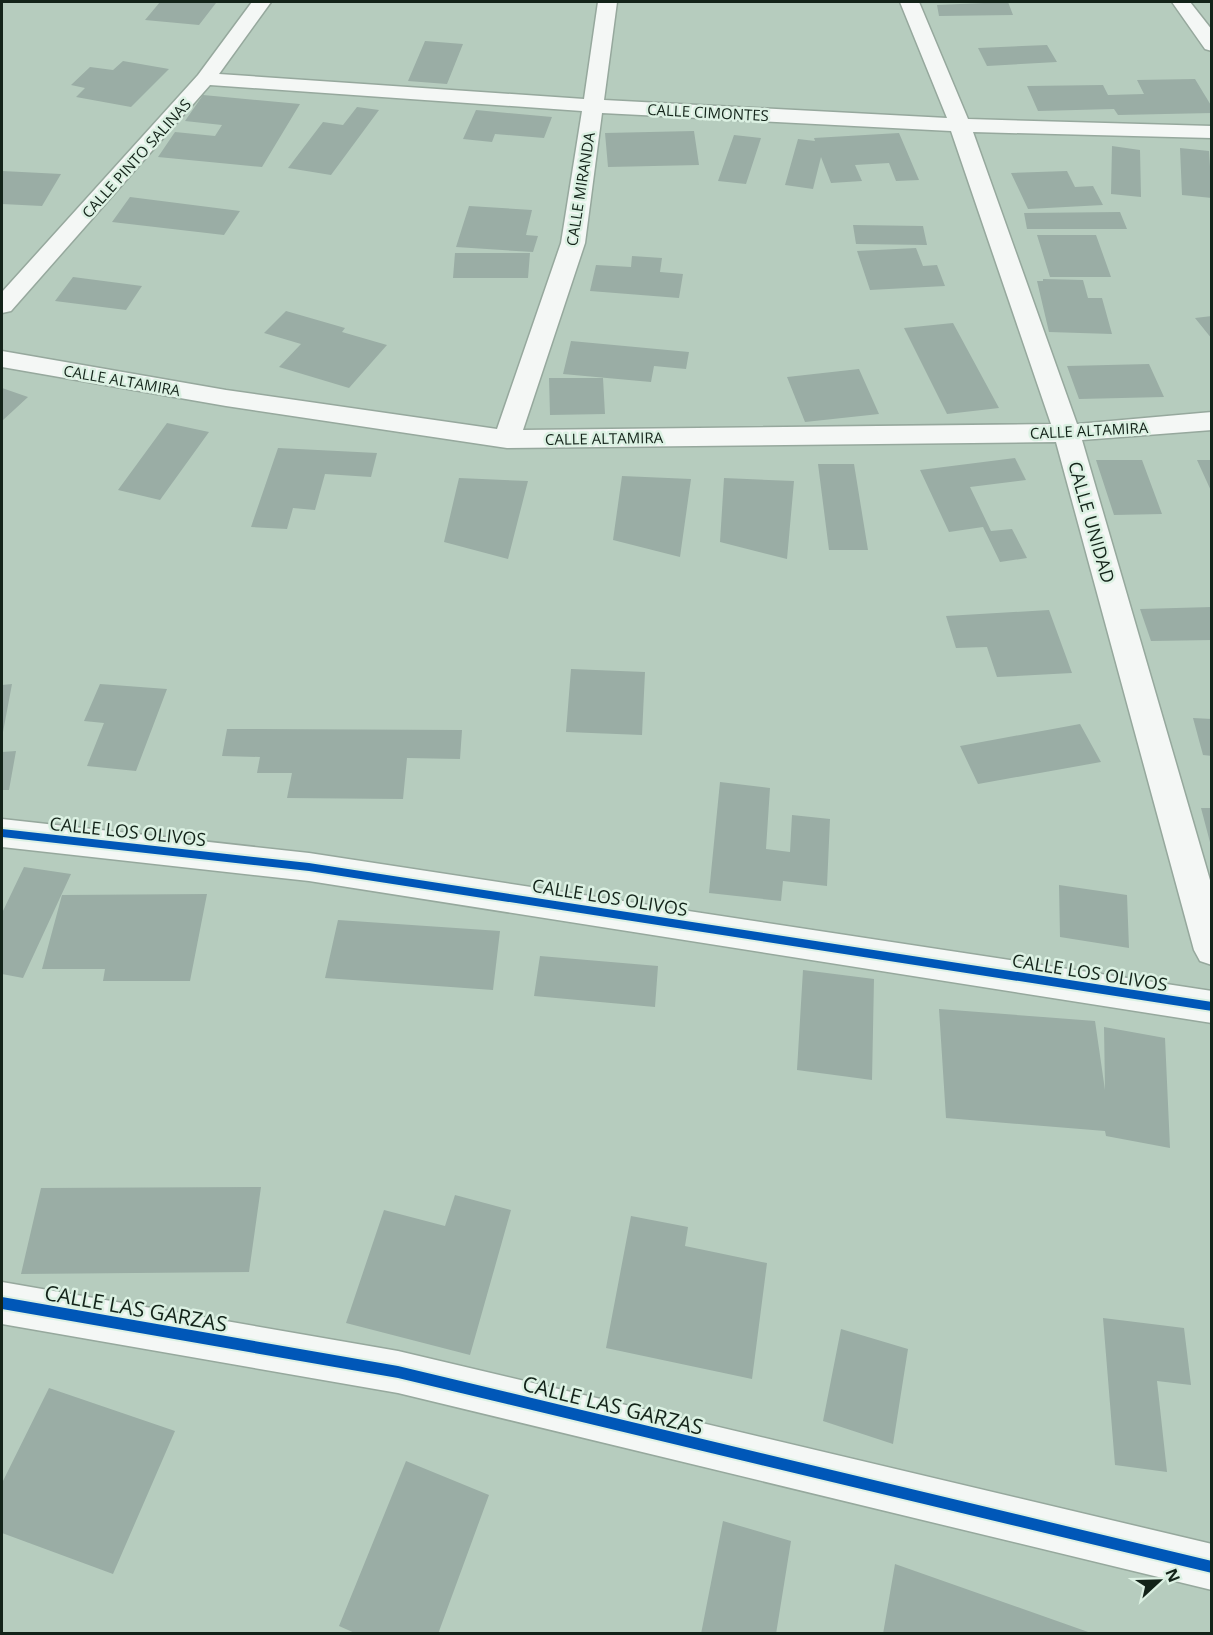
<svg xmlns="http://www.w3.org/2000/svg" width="1213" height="1635" viewBox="0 0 1213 1635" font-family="'Open Sans',sans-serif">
  <rect width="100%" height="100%" fill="#b6ccbe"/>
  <!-- building -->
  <path fill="#9aada5" d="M160,2H204L216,3L199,25L145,20Z
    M1008,2L1013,15L939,16L937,5Z
    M425,41L463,44L447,84L408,81Z
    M1047,45L1057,62L987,66L978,48Z
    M123,61L169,69L131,107L76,97L85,88L71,85L90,67L113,70Z
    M1195,79L1212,107V113L1118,115L1114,109L1038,111L1027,86L1103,85L1108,95L1144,94L1137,80Z
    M203,95L300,104L262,167L158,157L175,132L215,136L222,125L185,121Z
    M357,107L379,110L331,175L288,168L323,122L343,125Z
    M476,110L552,117L544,138L495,134L492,142L463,139Z
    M694,131L699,165L608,167L605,133Z
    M899,133L919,180L896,181L889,163L855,165L862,181L831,183L821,157L813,189L785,185L798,139L815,141L814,138Z
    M734,135L761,138L746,184L718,181Z
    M1112,146L1140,150L1141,197L1111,194Z
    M1180,148L1209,151L1212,198L1182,195Z
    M2,171L61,174L42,206L2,204Z
    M1067,171L1075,187L1093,186L1103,205L1028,209L1011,173Z
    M130,197L240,211L224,235L112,222Z
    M469,206L532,210L526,235L538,236L533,252L456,247Z
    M1120,212L1127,229H1027L1024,213Z
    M853,225L923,226L927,245L856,244Z
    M1037,235H1096L1111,277H1050Z
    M916,248L923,266L937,265L945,286L870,290L857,251Z
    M455,253H530L528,278H453Z
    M632,256L662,258L660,272L683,274L679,298L590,291L596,265L631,267Z
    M73,277L142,286L126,310L55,301Z
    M1043,279L1083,280L1088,298H1102L1112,334L1049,332L1037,281H1043Z
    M286,311L345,328L342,332L387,345L349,388L279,367L301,344L264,333Z
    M1212,316V339L1195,318Z
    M953,323L999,408L947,414L904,328Z
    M571,341L689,352L686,369L654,366L651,382L563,374Z
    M1149,364L1164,397L1079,399L1067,366Z
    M859,369L879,414L805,422L787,377Z
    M549,378H603L605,414L550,415Z
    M2,388L28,397L2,421Z
    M167,423L209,432L160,500L118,490Z
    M278,448L377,453L371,477L325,474L315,510L293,508L287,529L251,527Z
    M1015,458L1026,480L970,487L991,531L1012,529L1027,558L1000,562L983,527L949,532L920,470Z
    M1096,460H1142L1162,514L1114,515Z
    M1197,460H1212V493Z
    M818,464H854L868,550H829Z
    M622,476L691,479L680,557L613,540Z
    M459,478L528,481L508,559L444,542Z
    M724,478L794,481L787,559L720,542Z
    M1212,607V640L1151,641L1140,609Z
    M1049,610L1072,673L997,677L987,647L956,648L946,616Z
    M571,669L645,672L642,735L566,732Z
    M12,684L3,732H2V685Z
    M100,684L167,689L136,771L87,766L104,723L84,721Z
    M1193,718L1212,719V756L1203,755Z
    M1080,724L1101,762L978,784L960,746Z
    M227,729L462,730L460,759L407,758L403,799L287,798L292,773H257L260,757L222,756Z
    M16,751L9,790H2V752Z
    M720,782L770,788L766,849L790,852L792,815L830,819L827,886L783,881L781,901L709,893Z
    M1201,808H1212V846H1211Z
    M24,867L71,874L23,978L2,974V913Z
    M1059,885L1127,895L1129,948L1060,937Z
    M207,894L190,981H103L105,969H42L62,895Z
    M338,920L500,931L493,990L325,978Z
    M540,956L658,966L655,1007L534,996Z
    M803,970L874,979L872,1080L797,1070Z
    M939,1009L1095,1021L1105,1090L1104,1027L1165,1038L1170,1148L1106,1136L1105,1131L946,1118Z
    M261,1187L249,1272L21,1274L41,1188Z
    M455,1195L511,1210L470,1355L346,1323L384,1210L445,1226Z
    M631,1216L688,1227L685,1246L767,1263L752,1379L606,1348Z
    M1103,1318L1184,1328L1191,1385L1157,1381L1167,1472L1115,1465Z
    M841,1329L908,1349L893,1444L823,1421Z
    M49,1388L175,1431L113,1574L2,1533V1483Z
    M406,1461L489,1495L438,1634H357L339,1626Z
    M723,1521L791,1541L776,1634H701Z
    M895,1564L1091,1633V1634H883Z"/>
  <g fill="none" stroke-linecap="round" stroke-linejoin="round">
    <!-- minor casing -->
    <g stroke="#96a89d" stroke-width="3">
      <path id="minor" d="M252,2H271L219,74L584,99L598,2H617L604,100L947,118L900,2H919L968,119L1212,126V138L973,132L1077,424L1212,412V430L1082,440L1212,887V965L1200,961L1194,950L1056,442L507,448L226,406L2,367V351L226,390L497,429L561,243L582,111L210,85L11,311L2,313V292L198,75ZM602,113L951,131L1051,424L523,430L585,243Z
        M1172,2H1190L1212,30V51L1205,49Z
        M2,819L309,853L1212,991V1023L309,881L2,847Z
        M2,1282L398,1351L1212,1544V1590L398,1393L2,1324Z"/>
    </g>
    <!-- minor -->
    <use href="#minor" fill="#f4f7f5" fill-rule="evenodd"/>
    <!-- cycleway casing -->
    <g stroke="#dcf1e3" stroke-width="4">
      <path id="cycleway" d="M2,829L309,863L1212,1002V1011L309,871L2,837Z
        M2,1297L398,1366L1212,1561V1573L398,1378L2,1309Z"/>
    </g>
    <!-- cycleway -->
    <use href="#cycleway" fill="#0057b8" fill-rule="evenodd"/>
  </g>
  <g text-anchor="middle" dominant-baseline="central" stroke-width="5" stroke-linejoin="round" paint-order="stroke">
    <!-- far-street labels -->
    <g font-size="15" fill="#132319" stroke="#dcf1e3">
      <text transform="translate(708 112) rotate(3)">CALLE CIMONTES</text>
      <text transform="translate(136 158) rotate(-48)">CALLE PINTO SALINAS</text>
      <text transform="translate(580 189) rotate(-81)">CALLE MIRANDA</text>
      <text transform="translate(122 380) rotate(10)">CALLE ALTAMIRA</text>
      <text transform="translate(1089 430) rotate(-3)">CALLE ALTAMIRA</text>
      <text transform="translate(604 438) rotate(-1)">CALLE ALTAMIRA</text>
    </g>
    <!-- street labels -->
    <g font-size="18" fill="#132319" stroke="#dcf1e3">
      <text transform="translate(1092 522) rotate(74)">CALLE UNIDAD</text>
      <text transform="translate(128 831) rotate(6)">CALLE LOS OLIVOS</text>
      <text transform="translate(610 897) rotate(9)">CALLE LOS OLIVOS</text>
      <text transform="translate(1090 972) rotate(9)">CALLE LOS OLIVOS</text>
    </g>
    <!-- near-street labels -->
    <g font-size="21" fill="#132319" stroke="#dcf1e3">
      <text transform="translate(136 1308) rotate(10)">CALLE LAS GARZAS</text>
      <text transform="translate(613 1405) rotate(14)">CALLE LAS GARZAS</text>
    </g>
  </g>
  <!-- border -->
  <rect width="1213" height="1635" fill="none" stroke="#132319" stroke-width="6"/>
  <!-- north arrow -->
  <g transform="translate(1159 1581) rotate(68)" stroke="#dcf1e3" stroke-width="4.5" paint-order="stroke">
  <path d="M0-4.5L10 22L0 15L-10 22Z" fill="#132319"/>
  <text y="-9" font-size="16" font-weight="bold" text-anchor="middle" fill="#132319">N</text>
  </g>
</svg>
